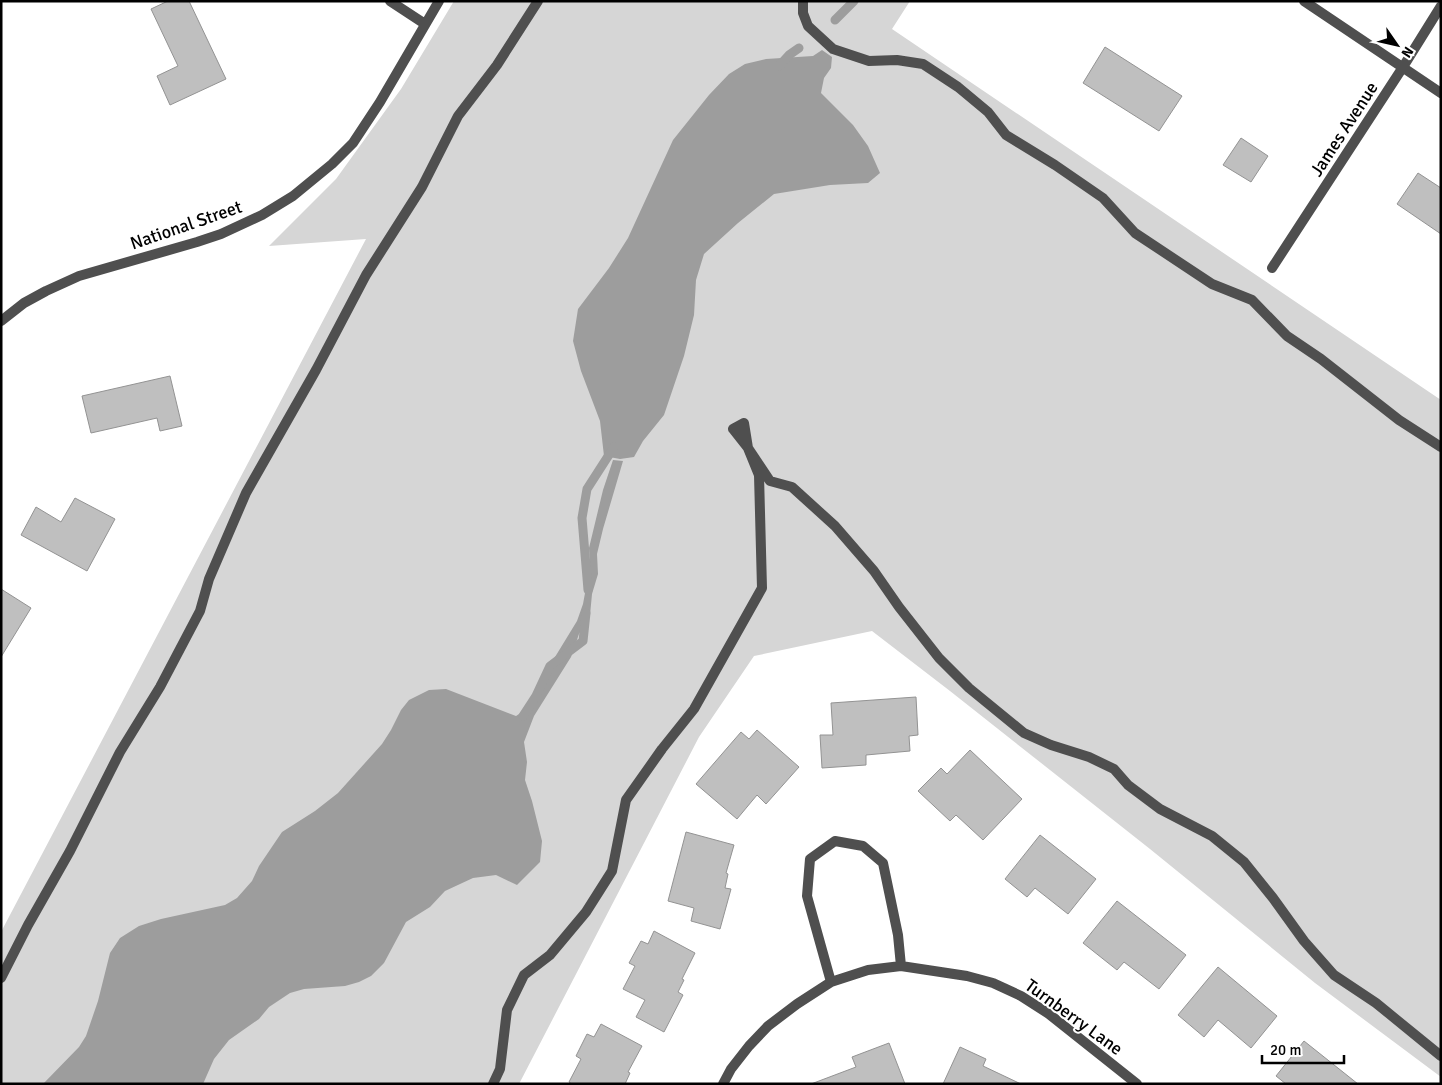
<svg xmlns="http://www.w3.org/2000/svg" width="1442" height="1085" viewBox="0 0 1442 1085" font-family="Signika,sans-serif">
  <rect width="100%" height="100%" fill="#fff"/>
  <!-- green -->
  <path fill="#d6d6d6" d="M454,1H910L892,29L1441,400V1077L1315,983L1150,849L950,691L872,631L754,656L699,737L519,1084H1V932L366,239L269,246L336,179L401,89Z"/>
  <!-- water -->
  <path fill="#9d9d9d" d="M822,50L832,57L831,68L824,78L821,93L853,125L868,146L880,173L868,183L830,185L774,194L738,223L704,254L696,280L694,315L684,356L664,415L643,441L634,457L620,459L604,456L600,421L581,371L573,341L578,309L609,268L628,238L673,140L709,95L729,74L745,64L766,59L813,56Z
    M613,460L623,461L603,529L597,554L598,574L592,594L590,615L579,634L571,657L534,716L524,742L527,762L525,780L532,801L542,841L540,862L517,885L496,875L473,878L445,891L430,907L406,922L384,963L371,976L359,982L345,986L304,989L290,993L269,1007L259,1019L229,1040L214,1059L203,1084H43L79,1047L86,1036L98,1001L110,953L120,938L139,926L161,919L225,905L237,898L252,881L259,866L282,832L315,811L338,793L382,744L391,730L401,710L409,700L429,690L446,689L516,716L533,705L540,693L555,657L577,621L583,604L590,566L589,548L603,490Z"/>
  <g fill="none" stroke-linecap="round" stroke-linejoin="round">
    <!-- stream -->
    <path stroke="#9d9d9d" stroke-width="9" d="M835,20L854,1
      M779,66L789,55L799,48
      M588,590L582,518L587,489L614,447
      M523,716L536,696L550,666L583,641L586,613"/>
  </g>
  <!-- building -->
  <path fill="#bfbfbf" stroke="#939393" d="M168,1H189L226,79L170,105L157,76L178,66L151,9Z
    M1105,47L1182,96L1159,131L1083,83Z
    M1241,138L1268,156L1251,182L1223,165Z
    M1418,173L1441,188V234L1397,204Z
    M170,376L182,426L160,431L157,418L91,433L82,396Z
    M75,498L115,519L87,571L21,535L36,507L61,522Z
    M1,589L31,608L1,657Z
    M916,697L918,735L909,736L910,751L866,755V765L822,768L820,735H833L831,703Z
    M757,730L799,767L766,804L757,795L737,819L696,784L741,732L749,739Z
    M970,750L1022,799L983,840L956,815L950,821L918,791L941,768L947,774Z
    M686,832L734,845L726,873L728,874L725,888L731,889L720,929L691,921L694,908L668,901Z
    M1040,835L1096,879L1068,914L1035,888L1027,897L1005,879Z
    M1117,901L1186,955L1159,989L1124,962L1117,970L1083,943Z
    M654,931L695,953L682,979L684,980L678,992L683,995L664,1032L636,1017L645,1000L623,989L635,966L629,963L641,941L648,944Z
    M1218,967L1277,1016L1251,1048L1218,1020L1204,1037L1178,1015Z
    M601,1024L642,1046L628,1072L630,1073L625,1084H572L569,1082L581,1059L576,1056L587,1034L594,1037Z
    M1304,1041L1358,1084H1286L1276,1076Z
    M889,1043L905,1084H811L856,1067L852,1057Z
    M960,1047L986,1059L983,1066L1021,1084H943Z"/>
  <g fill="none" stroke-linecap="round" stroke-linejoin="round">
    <!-- service -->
    <path stroke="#4f4f4f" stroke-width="10" d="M803,1V13L808,26L833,49L869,61L897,60L923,64L958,87L988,112L1006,135L1055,165L1103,198L1135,233L1212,284L1252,300L1287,336L1321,359L1399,420L1441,447
      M1,978L28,925L70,851L120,752L160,687L200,611L209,579L246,493L316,370L366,275L422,187L458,116L497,65L538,1
      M493,1084L500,1069L507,1010L524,975L550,955L586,912L612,871L626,800L662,749L694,709L762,588L759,475L748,448L744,423L733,429L748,448L770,481L792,487L835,526L874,571L899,607L939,658L969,688L1024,733L1051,745L1089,757L1114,769L1128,785L1160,809L1212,836L1244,862L1273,898L1304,941L1334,975L1376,1003L1441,1056"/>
    <!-- minor -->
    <path stroke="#4f4f4f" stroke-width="10" d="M390,1L425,24
      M1304,1L1441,93
      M1272,268L1403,67L1441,6
      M1,321L24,303L46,291L79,276L197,242L221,234L262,215L293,196L332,164L353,143L380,102L439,1
      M831,982L807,896L810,859L835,841L863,846L883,863L898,935L901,966
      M723,1084L731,1069L749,1046L768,1026L797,1004L831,982L868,970L901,966L967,976L993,983L1021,996L1049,1014L1137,1084"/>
  </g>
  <g text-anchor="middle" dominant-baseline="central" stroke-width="4" stroke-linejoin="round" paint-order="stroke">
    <!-- street labels -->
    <g font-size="18" fill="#000" stroke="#fff">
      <text transform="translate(1344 129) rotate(-57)">James Avenue</text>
      <text transform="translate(186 225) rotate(-19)">National Street</text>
      <text transform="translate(1074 1017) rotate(36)">Turnberry Lane</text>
    </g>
  </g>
  <!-- border -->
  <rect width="1442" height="1085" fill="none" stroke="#000000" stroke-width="5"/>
  <!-- north arrow -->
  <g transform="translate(1397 45) rotate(124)" stroke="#ffffff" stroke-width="4" paint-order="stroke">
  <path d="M0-4L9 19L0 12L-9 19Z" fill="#000000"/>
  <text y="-8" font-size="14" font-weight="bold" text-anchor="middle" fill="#000000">N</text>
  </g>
  <!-- scale -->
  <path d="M1262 1055v8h82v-8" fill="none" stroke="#000000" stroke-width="2.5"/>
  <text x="1270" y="1055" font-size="15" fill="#000000" stroke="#ffffff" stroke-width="4" paint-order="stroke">20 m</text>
</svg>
